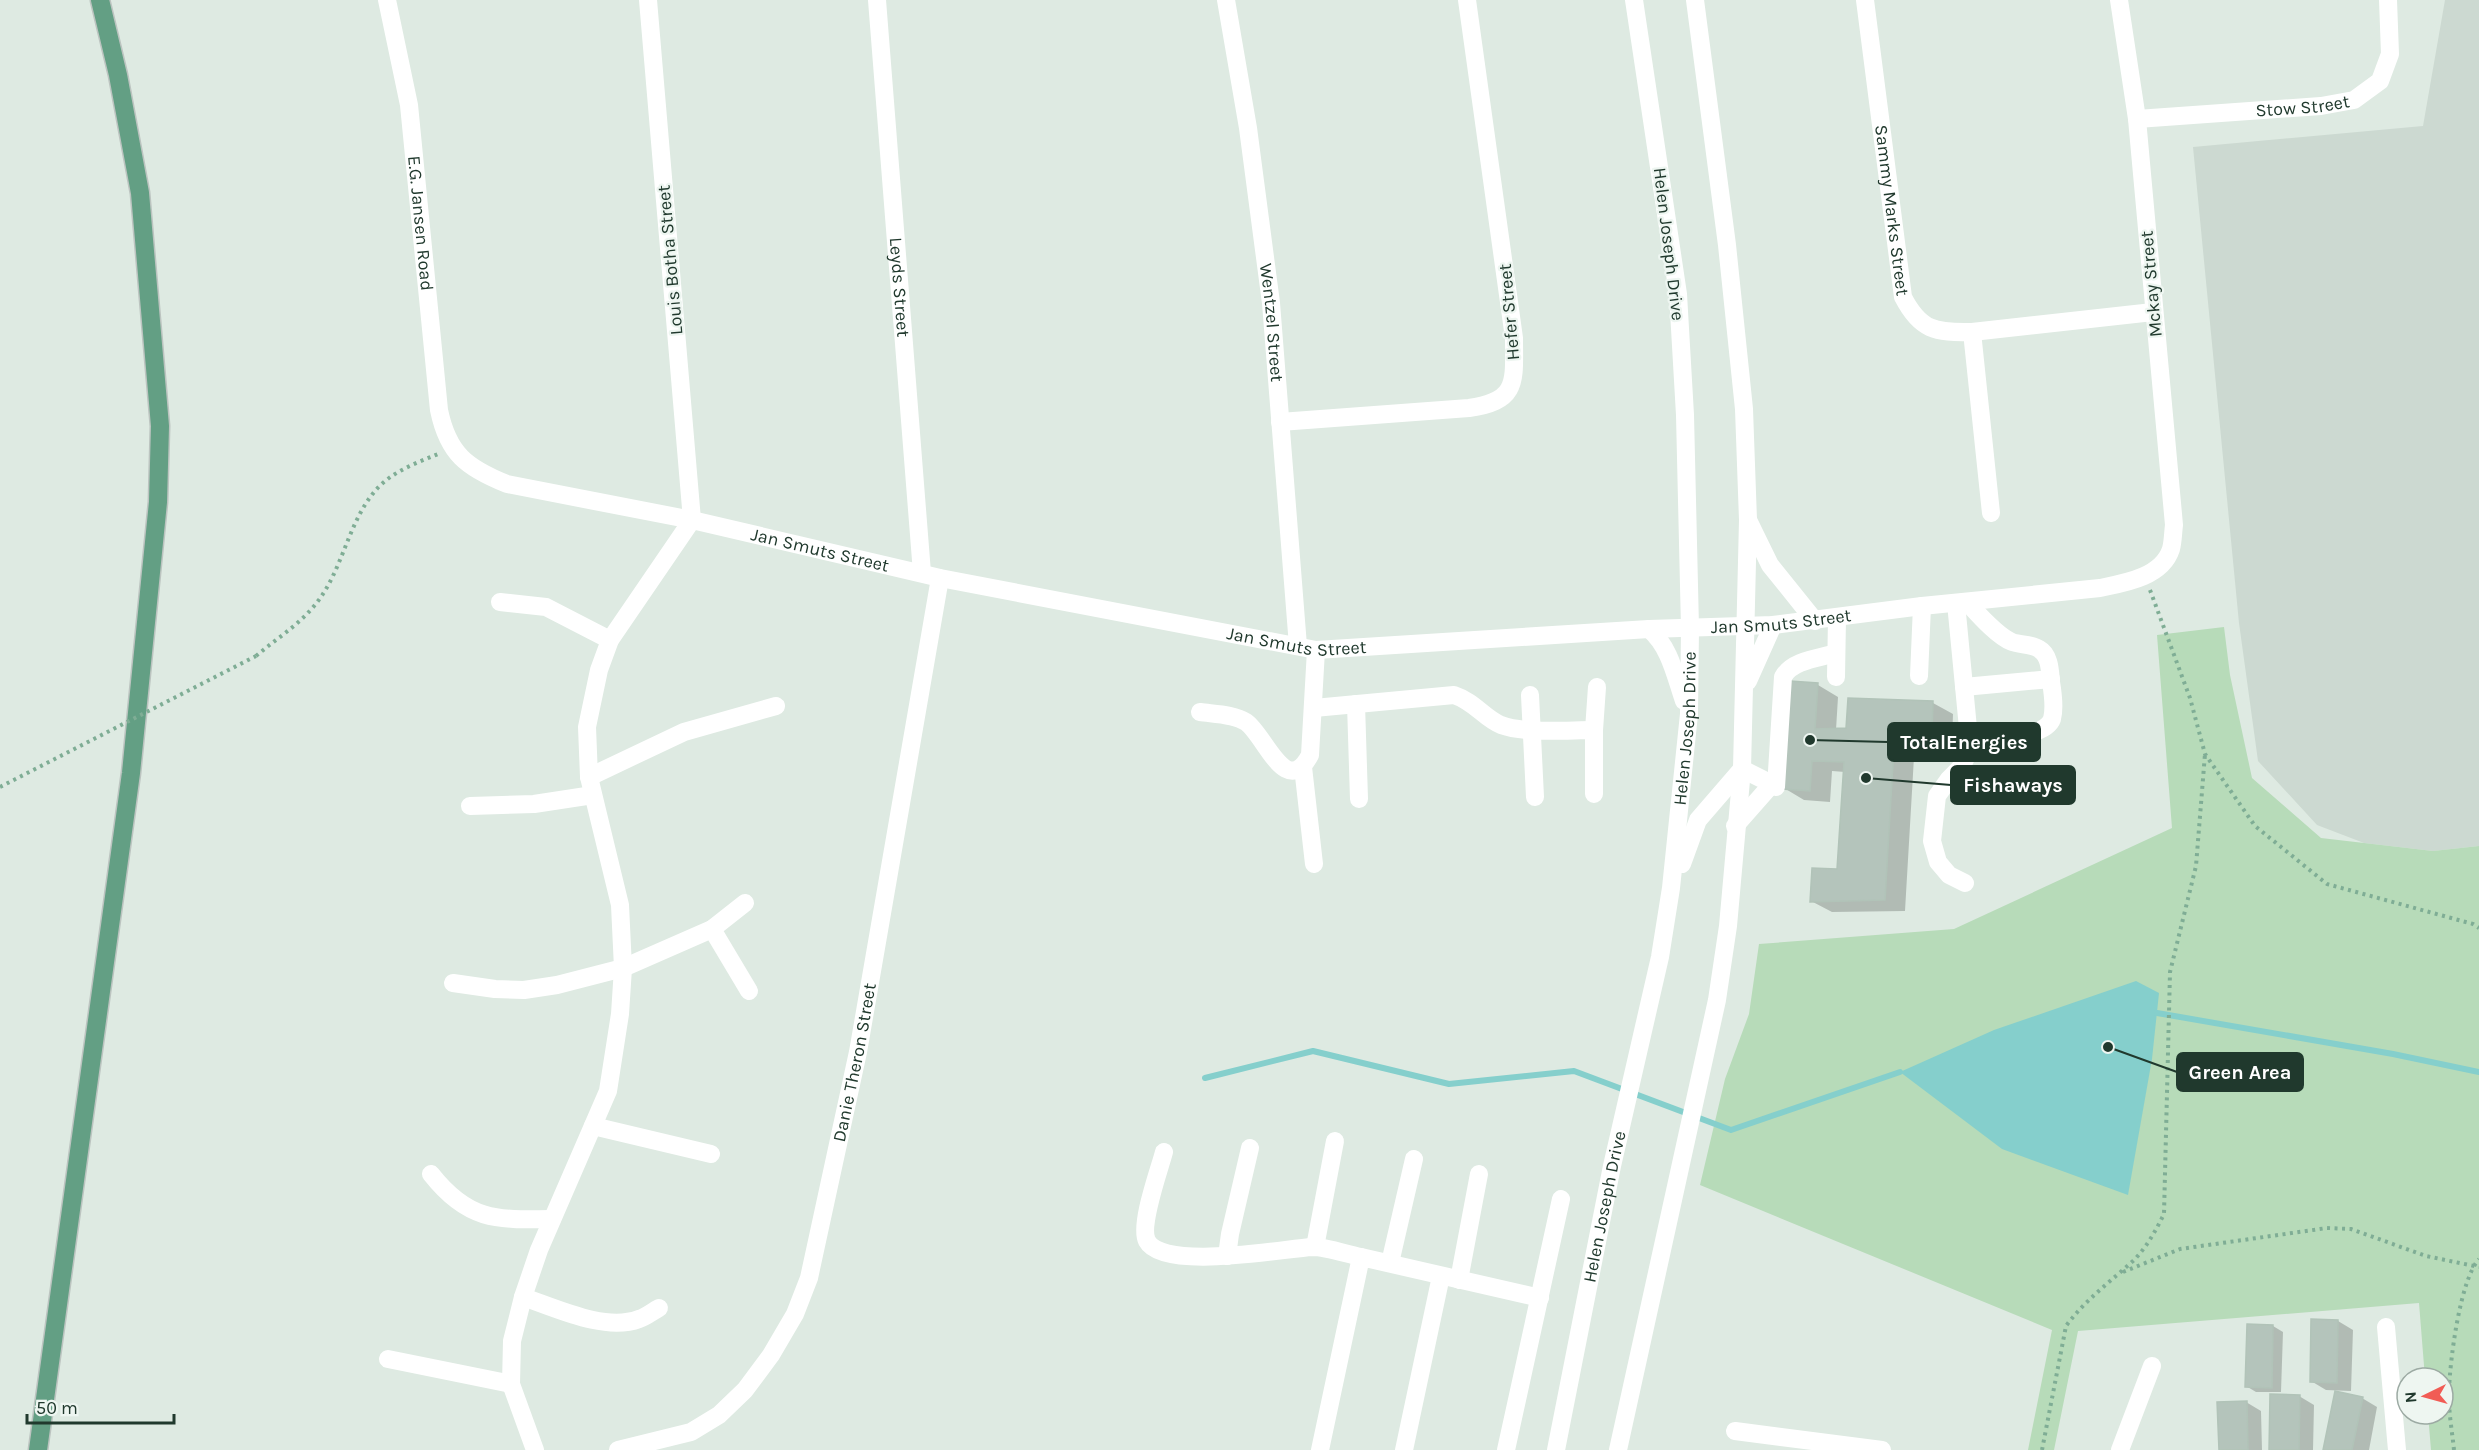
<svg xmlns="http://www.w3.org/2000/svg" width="2479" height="1450" viewBox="0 0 2479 1450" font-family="Karla,sans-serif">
  <rect width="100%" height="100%" fill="#deeae2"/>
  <!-- built -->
  <path fill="#ccd9d1" d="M2445,0H2479V846L2433,851L2364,843L2317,825L2258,761L2239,623L2193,147L2423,126Z"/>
  <!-- green -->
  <path fill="#b7dbb9" d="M2224,627L2230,675L2252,778L2321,838L2433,851L2479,846V1450H2431L2428,1414H2443V1378H2425L2419,1303L2078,1331L2054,1450H2028L2052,1330L1700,1185L1725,1079L1749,1014L1759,944L1954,929L2172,828L2157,635Z"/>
  <!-- water -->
  <path fill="#85cfcc" d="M2136,981L2159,993L2152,1059L2128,1195L2002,1149L1900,1072L1994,1030Z"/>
  <!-- shadow -->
  <path fill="#0003" d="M1818,685L1838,697L1836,730H1847L1933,703L1953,714L1952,742L1915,740L1905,911L1832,912L1811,901L1838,870L1845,772L1832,771L1830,802L1804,800L1784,788Z
    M2338,1321L2353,1330L2351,1391L2326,1390L2311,1381Z
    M2273,1326L2283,1332L2281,1392H2256L2246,1386Z
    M2299,1396L2314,1405L2313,1450H2271Z
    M2362,1398L2377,1407L2369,1450H2325Z
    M2246,1402L2261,1411L2262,1450H2220Z"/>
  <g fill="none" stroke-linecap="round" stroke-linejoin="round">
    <!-- stream -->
    <path stroke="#85cfcc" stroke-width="6" d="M2157,1013L2393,1054L2479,1072
      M1205,1078L1313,1051L1449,1084L1574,1071L1731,1130L1900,1072"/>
  </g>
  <!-- building -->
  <path fill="#b4c4bb" stroke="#b1c3b8" stroke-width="1.5" d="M1790,681L1818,683L1815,729L1846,728L1848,698L1933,701L1932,732L1895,729L1885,900L1810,902L1812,868L1837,869L1844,762L1812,761L1810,791L1782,789Z
    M2311,1319L2338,1320L2337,1383L2310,1382Z
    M2247,1324L2273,1325L2272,1388L2245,1387Z
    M2335,1391L2363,1397L2352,1450H2323Z
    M2270,1394L2300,1395L2299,1450H2269Z
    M2247,1401L2248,1450H2219L2217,1402Z"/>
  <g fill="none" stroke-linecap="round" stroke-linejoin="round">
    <!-- major casing -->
    <g stroke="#bcc4c0" stroke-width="21">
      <path id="major" d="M38,1450L131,773L158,502L160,426L140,193L118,75L100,0"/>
    </g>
    <!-- path -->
    <path stroke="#7fad95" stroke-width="4" stroke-dasharray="3 4.5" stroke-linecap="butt" d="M2150,590L2190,698L2205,754L2255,826L2327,884L2473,924L2479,928
      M256,656C277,638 301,624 318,601C343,568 348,523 375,491C391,472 416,463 438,454
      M2123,1272L2180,1249L2327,1228L2351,1229L2426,1256L2479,1267
      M2042,1450L2066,1326C2085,1300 2110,1282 2133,1261C2147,1247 2156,1230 2164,1214L2170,972L2196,866L2205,754
      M2454,1450C2452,1430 2448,1409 2449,1390C2450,1360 2460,1280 2479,1259"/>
    <!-- minor -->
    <g stroke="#fff" stroke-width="18">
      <path id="s1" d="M387,0L409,105L439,410C448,454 467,468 507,484L692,520L940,578L1316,650L1649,629L1773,625L1922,606L2100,588C2125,583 2162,577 2171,549C2173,542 2173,532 2174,525L2137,119L2119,0"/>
      <path id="s2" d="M877,0L922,573"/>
      <path id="s3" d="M1226,0L1248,128L1271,303L1298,646"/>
      <path id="s4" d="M1865,0L1903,297C1920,330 1935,333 1972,332L2153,312"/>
      <path id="s5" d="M2137,119L2321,106L2354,100L2380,81L2390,54L2388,0"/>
      <path d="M1972,332L1991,513"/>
      <path d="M1280,422L1469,408C1519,401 1514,381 1514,338L1467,0"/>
      <path d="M1749,522L1770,565L1815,621"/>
      <path d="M500,602L546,607L610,640"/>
      <path d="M1967,602C1978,614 1997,636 2012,642C2020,645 2032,644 2039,649C2050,655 2050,671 2051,682C2053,694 2055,708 2052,719C2045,739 1988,738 1969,739"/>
      <path d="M1956,603L1970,749L1962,766L1949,779L1937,796L1932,841L1938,862L1949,875L1965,883"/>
      <path d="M1649,629C1670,647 1675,675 1684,701"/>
      <path d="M1919,676L1922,606"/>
      <path d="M1836,677L1837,618"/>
      <path d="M1748,681L1773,625"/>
      <path d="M1964,687L2051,679"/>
      <path d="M1530,695L1535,797"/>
      <path d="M1356,704L1359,799"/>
      <path d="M1314,708L1454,695C1475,702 1484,718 1501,725C1526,734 1567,730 1594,730V794"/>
      <path d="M1200,712C1214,714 1234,714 1246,722C1265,735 1286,800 1310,755L1316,650"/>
      <path d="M1594,730L1597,687"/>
      <path d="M1303,767L1314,864"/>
      <path d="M589,777L684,732L776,706"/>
      <path d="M1776,787L1783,677C1792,660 1820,658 1836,653"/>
      <path d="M470,806L534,804L593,795"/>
      <path d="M1682,864L1698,820L1742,769L1772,784L1735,826"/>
      <path d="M712,929L749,991"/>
      <path d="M453,983L495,989L524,990L557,985L623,968L712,929L745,903"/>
      <path d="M593,1126L711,1154"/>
      <path d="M1164,1152C1159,1171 1139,1225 1147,1241C1163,1271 1281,1249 1312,1247C1327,1247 1346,1254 1361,1257"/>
      <path d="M431,1174C468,1221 496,1220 552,1219"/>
      <path d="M1315,1247L1335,1141"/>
      <path d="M1227,1256L1230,1234L1250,1148"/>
      <path d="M1390,1263L1414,1159"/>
      <path d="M1459,1280L1479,1174"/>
      <path d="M523,1297C556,1308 605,1332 639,1319C646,1317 653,1311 659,1308"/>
      <path d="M2386,1327L2397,1450"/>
      <path d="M388,1359L511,1384"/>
      <path d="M1735,1431L1882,1450"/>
      <path d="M535,1450L511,1384L512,1341L523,1297L539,1250L608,1091L620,1014L623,968L620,905L589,777L587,727L599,670L610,640L692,520L648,0"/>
      <path id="s6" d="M618,1450L691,1432L719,1415L745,1390L771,1355L795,1314L809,1278L858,1052L940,578"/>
      <path d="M1320,1450L1361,1257L1540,1298"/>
      <path d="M1404,1450L1441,1276"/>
      <path d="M1506,1450L1561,1199"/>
      <path id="s7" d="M1556,1450L1612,1166L1660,957L1671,888L1689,714L1690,628L1685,415L1678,294L1634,0"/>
      <path d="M1618,1450L1717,1000L1728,926L1742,769L1748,520L1744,409L1727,245L1695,0"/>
      <path d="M2120,1450L2152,1366"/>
    </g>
    <!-- major -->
    <use href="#major" stroke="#639f84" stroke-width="18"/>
    <!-- path-bridge -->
    <path stroke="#7fad95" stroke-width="4" stroke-dasharray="3 4.5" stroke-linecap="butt" d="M0,787L256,656"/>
  </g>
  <g text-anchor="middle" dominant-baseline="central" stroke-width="4.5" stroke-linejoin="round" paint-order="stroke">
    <!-- street labels -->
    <g font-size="18" fill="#20392d" stroke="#eef6f1">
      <text stroke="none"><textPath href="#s5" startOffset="166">Stow Street</textPath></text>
      <text stroke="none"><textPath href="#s4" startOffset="212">Sammy Marks Street</textPath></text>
      <text stroke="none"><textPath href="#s1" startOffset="226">E.G. Jansen Road</textPath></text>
      <text transform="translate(1669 244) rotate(83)">Helen Joseph Drive</text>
      <text transform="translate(670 260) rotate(-95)">Louis Botha Street</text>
      <text transform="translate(2151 284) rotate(-95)">Mckay Street</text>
      <text stroke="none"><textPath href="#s2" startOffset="288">Leyds Street</textPath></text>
      <text transform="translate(1509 312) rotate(-95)">Hefer Street</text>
      <text stroke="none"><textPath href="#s3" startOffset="326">Wentzel Street</textPath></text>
      <text stroke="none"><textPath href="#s1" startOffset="840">Jan Smuts Street</textPath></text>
      <text stroke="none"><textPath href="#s1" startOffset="1812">Jan Smuts Street</textPath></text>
      <text stroke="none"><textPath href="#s1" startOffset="1326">Jan Smuts Street</textPath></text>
      <text stroke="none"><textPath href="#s7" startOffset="734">Helen Joseph Drive</textPath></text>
      <text stroke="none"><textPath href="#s6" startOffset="494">Danie Theron Street</textPath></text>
      <text stroke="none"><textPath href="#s7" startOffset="248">Helen Joseph Drive</textPath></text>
    </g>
  </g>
  <!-- callouts -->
  <path fill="none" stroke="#20392d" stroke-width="2" d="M1810 740L1888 742M1866 778L1951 785M2108 1047L2177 1072"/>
  <g fill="#20392d" stroke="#eef6f1" stroke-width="2">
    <circle cx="1810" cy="740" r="6"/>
    <circle cx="1866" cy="778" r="6"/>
    <circle cx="2108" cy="1047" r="6"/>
  </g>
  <g fill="#20392d" stroke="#20392d" stroke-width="2">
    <rect x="1888" y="723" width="152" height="38" rx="6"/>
    <rect x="1951" y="766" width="124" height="38" rx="6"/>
    <rect x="2177" y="1053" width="126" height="38" rx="6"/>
  </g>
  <g font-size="20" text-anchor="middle" font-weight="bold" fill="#fff">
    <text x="1964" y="749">TotalEnergies</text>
    <text x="2013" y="792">Fishaways</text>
    <text x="2240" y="1079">Green Area</text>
  </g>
  <!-- north arrow -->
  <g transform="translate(2425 1396) rotate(265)"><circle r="28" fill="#eef6f1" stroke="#9caaa3" stroke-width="1.5"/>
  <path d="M0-4.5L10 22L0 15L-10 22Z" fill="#f15c55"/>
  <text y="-9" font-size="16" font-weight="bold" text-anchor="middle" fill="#20392d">N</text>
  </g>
  <!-- scale -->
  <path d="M27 1414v9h147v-9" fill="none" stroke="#20392d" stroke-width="3"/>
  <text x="36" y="1414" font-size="18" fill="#20392d" stroke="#eef6f1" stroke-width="4.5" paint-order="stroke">50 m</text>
</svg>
